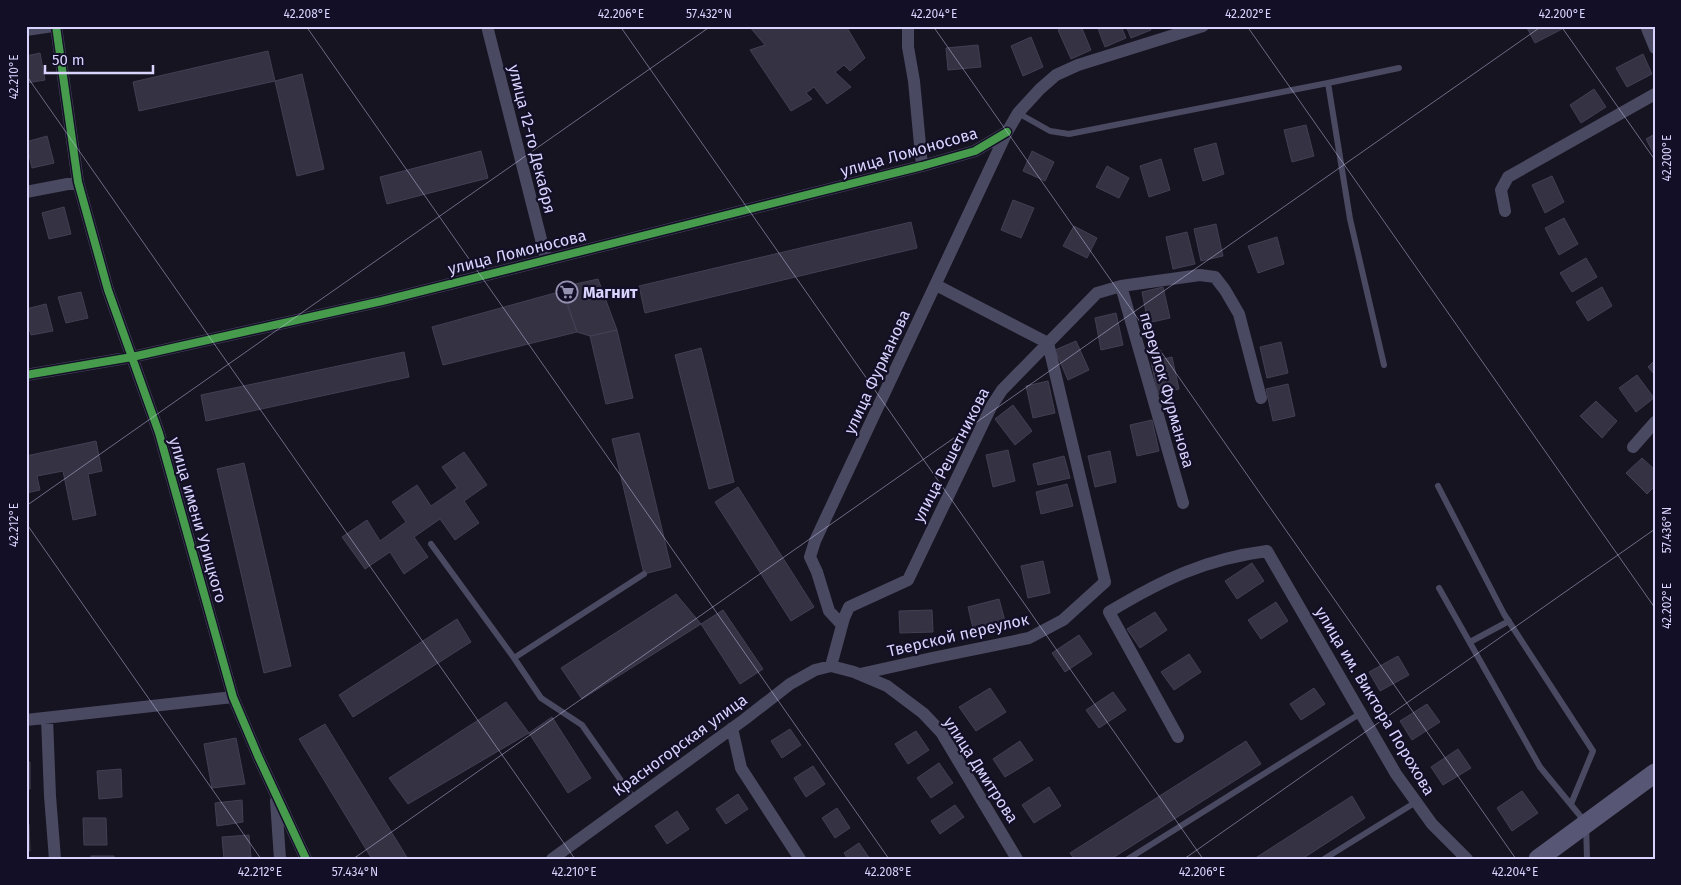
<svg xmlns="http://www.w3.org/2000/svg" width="1681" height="885" viewBox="0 0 1681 885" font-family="'Fira Sans',sans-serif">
  <rect width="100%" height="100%" fill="#161421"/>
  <!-- building -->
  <path fill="#343243" stroke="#433f54" d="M749,26H846L865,58L850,71L844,65L835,72L851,87L827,104L814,87L806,93L812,99L791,111L750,50L765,45Z
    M1065,26H1081L1091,50L1071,59L1058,30Z
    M1097,26H1121L1126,38L1105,47Z
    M1126,26H1150L1151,30L1131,38Z
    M1526,26H1560L1562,29L1535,43Z
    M1031,37L1043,67L1023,76L1011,46Z
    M978,45L981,67L948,70L946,48Z
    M268,51L275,81L139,111L133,82Z
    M40,53L45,80L26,83V56Z
    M1643,54L1652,74L1627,87L1616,68Z
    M302,74L324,169L297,176L275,81Z
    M1594,89L1606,107L1581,123L1570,105Z
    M1306,125L1314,156L1292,162L1284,130Z
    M1655,134V156L1646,139Z
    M47,136L54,163L32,168L26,142Z
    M1216,143L1224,174L1203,181L1194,149Z
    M481,151L488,178L387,204L380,177Z
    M1032,151L1054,162L1045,181L1023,171Z
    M1161,159L1170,190L1149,197L1140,166Z
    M1107,166L1129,178L1119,198L1096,187Z
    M1552,176L1564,202L1545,213L1532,185Z
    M1013,200L1034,208L1021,238L1001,230Z
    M64,207L71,234L49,239L42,213Z
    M1564,218L1578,244L1559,255L1545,228Z
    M911,222L917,248L645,313L639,286Z
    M1216,224L1223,256L1201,261L1194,229Z
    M1074,226L1097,238L1087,258L1063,246Z
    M1187,232L1195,264L1173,269L1166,237Z
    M1277,237L1284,264L1258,273L1248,246Z
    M1586,258L1597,277L1572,292L1560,273Z
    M598,279L617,330L590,336L577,332L562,287Z
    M1163,287L1170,318L1148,323L1142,292Z
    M1602,287L1612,306L1588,321L1576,302Z
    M562,291L577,332L443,365L432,327Z
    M81,292L88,318L66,323L58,297Z
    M46,304L53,331L31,335L26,319V309Z
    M1116,313L1123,345L1101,350L1095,318Z
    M617,330L633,398L606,404L590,336Z
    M1076,341L1089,370L1068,380L1055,350Z
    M1281,342L1288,373L1267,378L1260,347Z
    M701,348L734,482L709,489L675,355Z
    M404,352L409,377L206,421L201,395Z
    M1172,357L1179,389L1158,394L1151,362Z
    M1655,360V375L1648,367Z
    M1637,375L1654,398L1636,412L1619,388Z
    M1048,381L1055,413L1033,418L1026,386Z
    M1288,384L1295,416L1273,421L1266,389Z
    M1596,401L1617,421L1602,438L1580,416Z
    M1013,405L1032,431L1015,445L995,419Z
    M1152,420L1159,451L1137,456L1130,425Z
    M639,433L671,567L644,574L612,439Z
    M96,441L102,471L88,474L96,515L73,520L63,471L37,476L40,490L26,493V456Z
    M1008,450L1015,481L993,487L986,455Z
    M1110,451L1116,482L1095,487L1088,456Z
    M464,452L487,485L464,501L479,523L455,540L440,519L414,537L428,557L404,574L390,552L365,569L342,537L367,520L380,541L406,522L392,502L417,485L431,506L457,488L442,467Z
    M1064,456L1070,478L1038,485L1033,464Z
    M1642,458L1655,470V486L1647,494L1626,473Z
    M244,463L291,666L264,673L217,469Z
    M1067,484L1073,506L1041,514L1036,492Z
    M738,487L814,607L791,621L715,502Z
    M1043,561L1050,593L1028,598L1021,566Z
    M1252,563L1264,581L1237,599L1225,581Z
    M676,594L701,624L582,699L561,668Z
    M999,599L1005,621L973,628L968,607Z
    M1276,602L1288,621L1261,639L1248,620Z
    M723,610L763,669L740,684L701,624Z
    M932,610L933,632L900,633L899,611Z
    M1155,612L1167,630L1140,648L1127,629Z
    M457,619L471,642L353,717L339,695Z
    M1079,635L1092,654L1065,672L1052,653Z
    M1189,654L1201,672L1174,690L1161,672Z
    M1398,656L1409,675L1380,691L1369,672Z
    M990,688L1006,712L976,731L959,707Z
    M1314,688L1325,704L1301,720L1290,704Z
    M1113,692L1126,710L1099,728L1086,710Z
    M506,702L529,733L408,804L389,778Z
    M1427,704L1440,722L1412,740L1400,721Z
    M552,717L591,778L568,793L529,733Z
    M325,724L408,859H372L299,739Z
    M790,729L801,745L782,758L771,741Z
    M916,731L929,750L908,764L895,744Z
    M236,738L245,784L212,788L204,744Z
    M1020,741L1033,760L1005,777L993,759Z
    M1246,741L1261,764L1111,859H1074L1070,853Z
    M1458,749L1471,768L1443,785L1431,767Z
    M26,762H30V789H26Z
    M939,763L953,783L931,798L917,778Z
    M813,766L825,784L806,797L794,778Z
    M121,769L122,797L99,799L97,771Z
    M1049,787L1061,806L1034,823L1022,805Z
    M1522,791L1538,813L1512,831L1497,808Z
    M738,794L748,809L726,824L716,809Z
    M1352,796L1365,818L1302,859H1254Z
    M242,800L243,822L217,826L215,803Z
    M955,805L964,817L940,834L931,821Z
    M837,808L850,828L835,838L822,818Z
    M677,811L689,829L667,844L655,826Z
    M83,818H106L107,845H84Z
    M26,824H29L30,851H26Z
    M249,835L251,857L224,859L222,837Z
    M859,843L870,859H848L844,853Z
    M91,856H114V859H91Z"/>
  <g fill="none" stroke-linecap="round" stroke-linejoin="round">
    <!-- lane -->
    <path stroke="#4a4962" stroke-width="6" d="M1328,83L1350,219L1384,365
      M1018,113L1050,131L1069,134L1328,83L1399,68
      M1438,486L1504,614L1593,751L1571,804
      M431,544L514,658L541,698L582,725L634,799
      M1439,588L1540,767L1586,823L1587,859
      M1470,642L1509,621
      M514,658L644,574
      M1128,859L1361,713
      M1324,859L1416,802"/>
    <!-- street -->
    <path stroke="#4a4962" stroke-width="12" d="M56,26L78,182L108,290L159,433L233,697L258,756L306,859
      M487,26L546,259
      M908,26V47L914,81L922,166
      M1646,26L1655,48
      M26,30L53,26
      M26,192L78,182
      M1505,211L1501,190L1508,177L1655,94
      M1121,286L1183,503
      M26,375L132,357L382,301L922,166L975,151L1007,132
      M1633,447L1655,422
      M842,625L829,611L817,572L810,557L815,541L1007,132L1018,113L1040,89L1056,75L1078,65L1203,26
      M831,666L844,618L849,607L908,580L991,407L1002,390L1097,293L1121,286L1200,275L1215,277L1225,290L1239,314L1261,398
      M860,674L932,658L1029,638L1063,620L1105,582L1048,343L936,285
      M47,718L50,796L55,859
      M26,720L233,697
      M732,728L741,768L800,859
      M1178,737L1109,612C1162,580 1205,559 1267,551L1396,774L1432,824L1467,859
      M276,801L280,859
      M552,859L745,719L790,684L815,670L831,666L854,672L887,686L923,713L941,732L1017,859"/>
    <!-- secondary -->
    <path stroke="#575674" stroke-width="19" d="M1538,859L1655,773"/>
    <!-- cycleway casing -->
    <g stroke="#130f26" stroke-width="11">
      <path id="cycleway" d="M56,26L78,182L108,290L159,433L233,697L258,756L306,859
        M26,375L132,357L382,301L922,166L975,151L1007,132"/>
    </g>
    <!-- cycleway -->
    <use href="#cycleway" stroke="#469c4c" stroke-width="8"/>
  </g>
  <!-- ticks -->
  <path fill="none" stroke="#d9d4ff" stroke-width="1" stroke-opacity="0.45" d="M306,26L889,859M620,26L1203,859M933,26L1516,859M1247,26L1655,608M1561,26L1655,160M26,75L575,859M26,506L711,26M26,523L261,859M353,859L1542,26M1184,859L1655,529"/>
  <!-- icons -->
  <defs>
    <g id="supermarket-ring" transform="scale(1.125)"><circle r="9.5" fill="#130f26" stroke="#9591b1" stroke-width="1.5"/><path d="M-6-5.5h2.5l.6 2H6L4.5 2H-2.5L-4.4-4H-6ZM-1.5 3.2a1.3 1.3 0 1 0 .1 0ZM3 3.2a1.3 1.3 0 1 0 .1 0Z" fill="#9591b1"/></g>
  </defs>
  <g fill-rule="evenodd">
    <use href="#supermarket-ring" x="567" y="292"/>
  </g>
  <g text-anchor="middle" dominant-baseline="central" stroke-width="4.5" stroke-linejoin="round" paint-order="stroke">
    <!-- street labels -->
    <g font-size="16" fill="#d9d4ff" stroke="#130f26">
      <text transform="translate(532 139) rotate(76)">улица 12-го Декабря</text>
      <text transform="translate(909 152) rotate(-16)">улица Ломоносова</text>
      <text transform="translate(517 252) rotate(-14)">улица Ломоносова</text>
      <text transform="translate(877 372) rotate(-65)">улица Фурманова</text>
      <text transform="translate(1167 390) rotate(74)">переулок Фурманова</text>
      <text transform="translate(951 455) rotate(-63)">улица Решетникова</text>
      <text transform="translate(198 520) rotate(74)">улица имени Урицкого</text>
      <text transform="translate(958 635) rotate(-13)">Тверской переулок</text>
      <text transform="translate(1375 701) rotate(59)">улица им. Виктора Порохова</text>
      <text transform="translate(680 745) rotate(-36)">Красногорская улица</text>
      <text transform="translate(981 770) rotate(57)">улица Дмитрова</text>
    </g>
    <!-- poi labels -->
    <g font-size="16" font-weight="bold" fill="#d9d4ff" stroke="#130f26" text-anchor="start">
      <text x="583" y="292">Магнит</text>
    </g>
  </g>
  <!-- border -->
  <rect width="1681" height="885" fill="none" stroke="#130f26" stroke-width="55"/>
  <!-- scale -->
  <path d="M45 65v8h108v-8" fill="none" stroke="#d9d4ff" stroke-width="2.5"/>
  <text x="52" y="65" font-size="15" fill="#d9d4ff" stroke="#130f26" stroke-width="4" paint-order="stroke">50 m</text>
  <rect x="28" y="28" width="1626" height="830" fill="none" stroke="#d9d4ff" stroke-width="2"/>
  <g font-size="12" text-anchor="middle" fill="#d9d4ff">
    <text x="307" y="18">42.208°E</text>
    <text x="621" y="18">42.206°E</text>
    <text x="709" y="18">57.432°N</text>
    <text x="934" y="18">42.204°E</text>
    <text x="1248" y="18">42.202°E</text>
    <text x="1562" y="18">42.200°E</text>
    <text transform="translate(14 77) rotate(-90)" y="4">42.210°E</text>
    <text transform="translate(1667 158) rotate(-90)" y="4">42.200°E</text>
    <text transform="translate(14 525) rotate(-90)" y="4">42.212°E</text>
    <text transform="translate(1667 530) rotate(-90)" y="4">57.436°N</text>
    <text transform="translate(1667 606) rotate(-90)" y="4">42.202°E</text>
    <text x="260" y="876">42.212°E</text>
    <text x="355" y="876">57.434°N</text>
    <text x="574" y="876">42.210°E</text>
    <text x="888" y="876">42.208°E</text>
    <text x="1202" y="876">42.206°E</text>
    <text x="1515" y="876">42.204°E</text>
  </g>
</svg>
